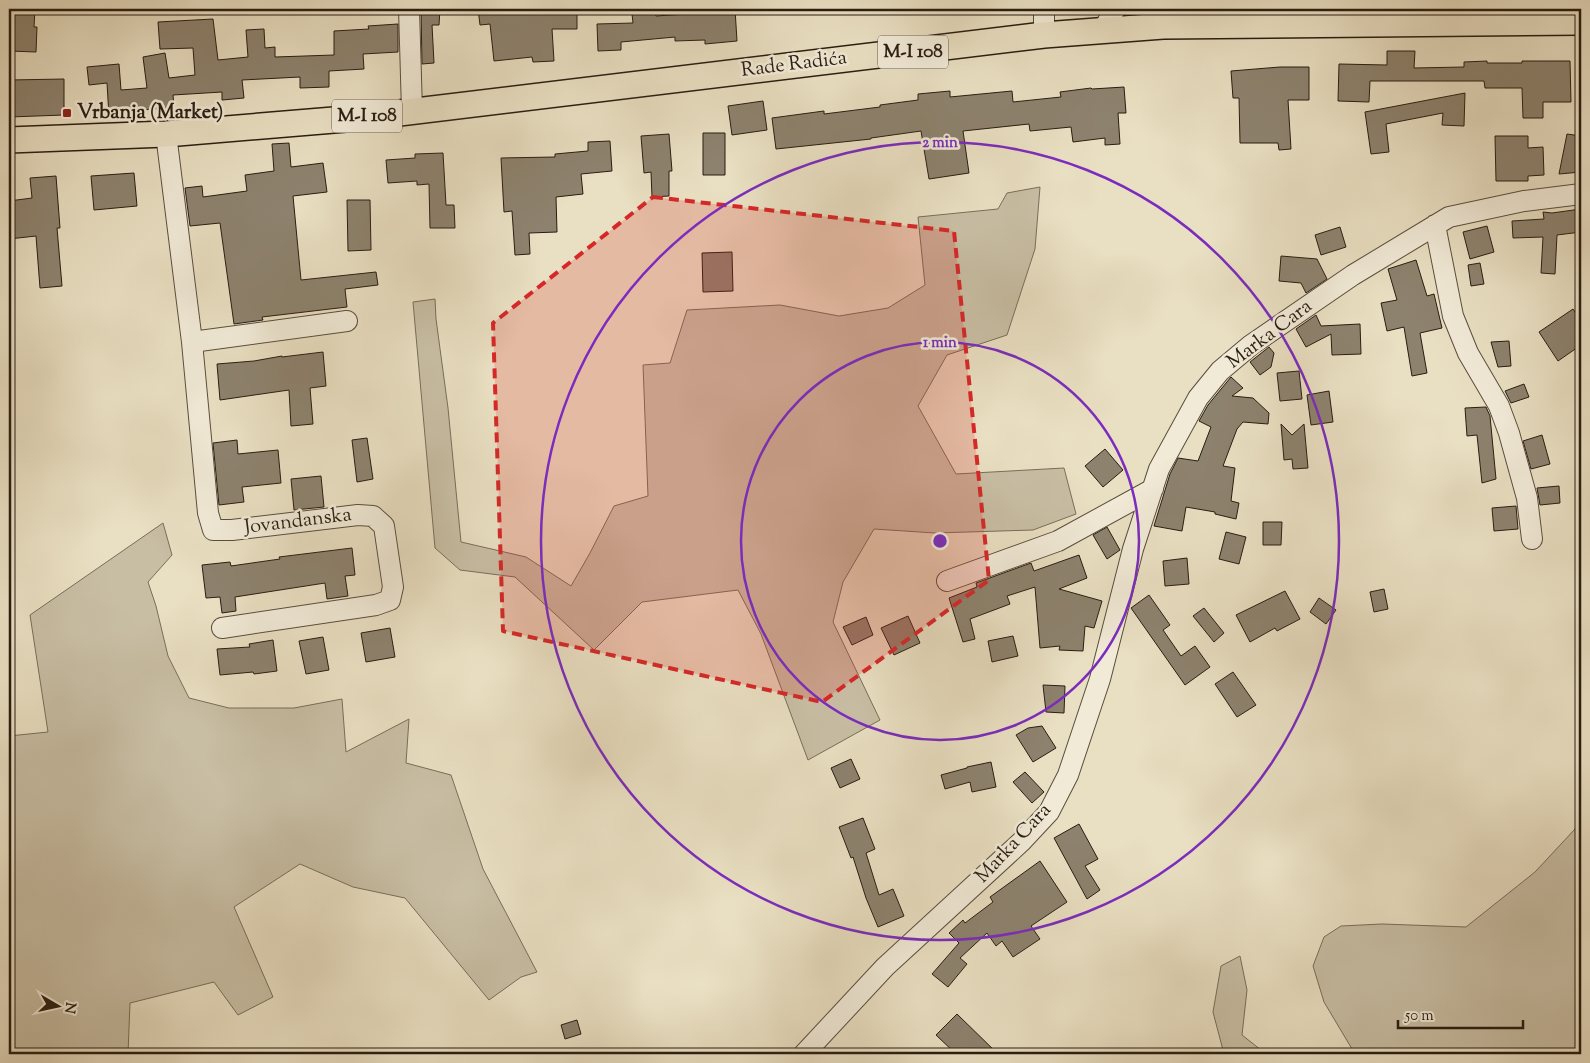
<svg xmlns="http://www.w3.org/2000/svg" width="1590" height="1063" viewBox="0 0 1590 1063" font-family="'Sorts Mill Goudy',serif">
  <rect width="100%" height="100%" fill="#e9dfc2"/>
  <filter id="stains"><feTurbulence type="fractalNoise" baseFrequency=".004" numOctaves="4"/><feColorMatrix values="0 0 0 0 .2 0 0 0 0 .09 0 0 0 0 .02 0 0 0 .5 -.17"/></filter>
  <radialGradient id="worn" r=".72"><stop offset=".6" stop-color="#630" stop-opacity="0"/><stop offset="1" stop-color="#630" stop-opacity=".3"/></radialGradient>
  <!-- green -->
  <path fill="#c8bea4" stroke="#786e5b" d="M1040,187L1035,249L1007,335L947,355L918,406L956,474L1064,468L1076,514L1033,530L935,533L874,529L843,582L833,622L880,720L808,760L761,634L738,590L642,602L594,650L515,577L460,570L435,548L413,302L435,299L436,319L448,408L461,542L526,557L571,586L590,553L614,506L648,496L643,365L670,363L687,310L780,305L839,316L888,308L925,285L918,217L998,209L1007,193Z
    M163,523L172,555L148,582L156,606L168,656L189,698L229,708H294L342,699L346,752L409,719L406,763L451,775L483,869L537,972L521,977L489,1000L405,898L353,887L300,864L234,907L273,997L238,1015L214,982L130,1003L128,1054H9V736L48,732L30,615Z
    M1578,818L1581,819V1054H1355L1324,1002L1313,966L1324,937L1341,926L1382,924L1466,927L1535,872L1575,829Z
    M1240,956L1247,990L1242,1035L1261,1050L1263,1054H1224L1213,1012L1221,966Z"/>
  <!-- building -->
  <path fill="#8d826e" stroke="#291d12" d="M9,9H35L34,27H37L36,52L9,51Z
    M421,9H440L439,25H432L434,63L422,64Z
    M478,9H577V29H552L554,61L533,62L532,57L494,61L490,24L480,25Z
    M685,9H735L737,41L705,44V40L675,41V37L621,42V50L598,51L597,24L633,23L632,14L655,12L656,16L686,14Z
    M213,19L218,60L248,57L246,30L264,29L265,48L275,47V57L334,55V31L369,29L368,26L398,24V52L363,54L364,69L329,71V87L300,88V77L242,80L244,98L222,100V92L173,95L174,107L143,110V114L109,116L107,83L89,85L87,67L119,64L121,90L147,88L143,57L165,53L169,78L195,75L193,48L160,49L158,22Z
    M1387,51H1415L1414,68L1464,67V62L1487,61V63H1522V61H1570L1571,102H1543V118H1523L1522,88H1485L1484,81H1370L1369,102L1338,101L1339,64L1387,65Z
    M1280,67H1309V100H1288L1291,149L1279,150L1278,143H1240L1239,98H1233L1231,71Z
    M64,79V115L9,117V80Z
    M1124,87L1126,113H1118L1120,144L1105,145V138L1073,142L1071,127L1030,131L1029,124L963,131L969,173L929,179L921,131L871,138V139L776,149L772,118L824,111V114L880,107V105L918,100V94L950,91V97L1012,91L1013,102L1061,97L1060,92L1091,88L1092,89Z
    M1465,93L1464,126L1442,125L1443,113L1386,124L1389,152L1371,154L1365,112Z
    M763,101L767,130L732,135L728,106Z
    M703,133H725V175H703Z
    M669,134L672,171H669V196L652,197L651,172L644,173L641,136Z
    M1567,134L1581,136V172L1559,174Z
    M1495,136H1528V148L1543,147L1544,175L1528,176V181H1496Z
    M610,141L612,171L581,174L583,194L556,197L557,232L529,233L530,254L515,255L512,211L504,212L501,158L555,157V154L588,151V142Z
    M289,143L291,167L323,163L327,192L293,196L301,280L376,272L378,285L345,289L347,307L262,317L263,320L234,324L220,223L190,226L185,188L202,186L203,197L247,191L245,175L274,171L272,144Z
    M443,153L446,205H454L455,228H430L429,184L417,185V181L388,183L386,160L415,158V154Z
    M134,173L137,206L94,210L91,176Z
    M56,176L60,228H57L62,286L40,288L36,236L9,239V201L32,198L30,178Z
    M347,200H370L371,250L348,251Z
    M1581,209V232L1557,235L1555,274L1541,273L1543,237L1513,238L1512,221L1544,219L1543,212L1552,213Z
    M1487,226L1494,252L1470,259L1463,232Z
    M1340,227L1346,247L1321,255L1315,235Z
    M732,252L733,291L703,292L702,253Z
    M1281,256L1317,259L1327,279L1306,293L1301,283L1279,281Z
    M1416,260L1427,296L1434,294L1442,328L1420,333L1427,373L1412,376L1404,327L1387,331L1381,303L1397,300L1388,269Z
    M1480,263L1484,284L1471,286L1468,265Z
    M1573,309L1581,321V345L1558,361L1539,332Z
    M1316,315L1321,326L1360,324L1361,354L1332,355L1331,334L1306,347L1296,329Z
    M1509,341L1511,366L1498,367L1491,342Z
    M1269,347L1274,353L1271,367L1260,375L1250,362Z
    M323,352L326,386L310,388L313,424L291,426L289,390L220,400L217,364L254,361L282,356V357Z
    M1299,371L1302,399L1280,401L1277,373Z
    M1231,377L1243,388L1232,396L1253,398L1269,413L1268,424L1243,422L1237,429L1223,466L1235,468L1231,501L1239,503L1236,519L1215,514V512L1186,507L1182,531L1154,526L1170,474L1178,458L1198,461L1211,427L1199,421L1208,405Z
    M1524,384L1529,397L1511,403L1505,391Z
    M1329,391L1333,422L1311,425L1307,395Z
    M1486,407L1490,416L1496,479L1482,483L1477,435L1467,436L1465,408Z
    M1281,424L1292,435L1304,424L1308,468L1293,469L1292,459L1284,460Z
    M1542,435L1550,464L1531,469L1523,441Z
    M367,438L373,479L357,482L352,440Z
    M237,440L238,454L278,450L281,483L242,487L244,502L219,505L213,443Z
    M1105,449L1123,470L1103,487L1085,466Z
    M321,476L324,507L294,510L291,479Z
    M1559,486L1560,503L1540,505L1537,488Z
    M1516,506L1518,529L1494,531L1492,508Z
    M1263,522H1282L1281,545H1263Z
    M1107,527L1120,550L1107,559L1093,535Z
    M1226,532L1246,537L1239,564L1219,559Z
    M352,548L355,575L345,576L348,596L327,599L325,583L235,597L236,611L222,613L220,597L206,598L202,565L230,562L231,566L280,559L279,557Z
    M1079,555L1087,578L1059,589L1102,601L1094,628L1085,626L1083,651L1059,650L1060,646L1040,648L1035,587L1007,596L1010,604L970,619L975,639L963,642L949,598L977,587L976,583L1031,563L1034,571Z
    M1187,558L1189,584L1165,586L1163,561Z
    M1384,589L1388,609L1374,612L1370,592Z
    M1285,591L1300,619L1277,631L1275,628L1250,642L1236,615Z
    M1149,595L1170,625L1163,630L1181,656L1195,646L1210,667L1185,685L1131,608Z
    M1319,598L1336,610L1326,624L1310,612Z
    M1204,608L1224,633L1214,642L1193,616Z
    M908,616L920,643L894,655L881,628Z
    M866,617L873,635L852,645L843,627Z
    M390,628L395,657L366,662L361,633Z
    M1013,636L1018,656L992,662L988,641Z
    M323,637L329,670L306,674L299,641Z
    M273,640L277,671L254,674L253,672L220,675L217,649L250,647L249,644Z
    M1233,672L1256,705L1237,717L1215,684Z
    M1043,685L1065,686L1064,713L1046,712Z
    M1042,726L1056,748L1033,762L1016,735L1028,728Z
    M851,759L860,779L840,788L831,768Z
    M991,762L996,787L972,792L970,782L945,789L941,775L967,768V767Z
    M1025,772L1044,792L1032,803L1013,782Z
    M863,818L875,849L866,853L879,895L893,889L904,916L878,927L866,898L853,857L851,858L839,827Z
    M1079,824L1098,859L1085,866L1100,890L1087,899L1054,838Z
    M1040,861L1067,902L1031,926L1040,939L1013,957L1002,941L996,946L987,933L960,958L967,964L948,987L932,974L959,943L949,933L963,920L965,923L993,902L990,897Z
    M957,1014L998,1054H956L936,1035Z
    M577,1020L581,1034L565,1039L561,1025Z"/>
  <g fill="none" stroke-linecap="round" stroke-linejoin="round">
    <!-- minor casing -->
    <g stroke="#594e3e" stroke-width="22">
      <path id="minor" d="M409,9L412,111
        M1044,9V35
        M1103,30L1115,9
        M166,134L192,342L208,513L213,530H232L358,515L373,516L384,526L393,587L390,600L376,605L222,628
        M1435,225L1453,316L1468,353L1499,406L1509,433L1527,498L1532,539
        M192,342L347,321
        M947,581L1058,541L1153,489
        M804,1054L885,967L1021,842L1049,812L1068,775L1100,679L1133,549L1159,469L1198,398L1220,371L1251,345L1353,275L1449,217L1524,201L1581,194"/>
    </g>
    <!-- major casing -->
    <g stroke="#291d12" stroke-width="28">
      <path id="major" d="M9,140L166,134L358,118L1044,35L1163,26L1581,22"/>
    </g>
    <!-- minor -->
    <use href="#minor" stroke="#f1ead7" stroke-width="20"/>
    <!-- major -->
    <use href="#major" stroke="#e9dfc2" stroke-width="25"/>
  </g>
  <!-- marked area -->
  <path fill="#d62828" fill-opacity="0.2" stroke="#d62828" stroke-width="4" stroke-dasharray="10 6" stroke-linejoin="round" d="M653,197L954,231L989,580L822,702L503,631L493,323Z"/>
  <!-- distance rings -->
  <g fill="none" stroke="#7b2cbf" stroke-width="2.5">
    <circle cx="940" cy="541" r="199"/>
    <circle cx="940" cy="541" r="399"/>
  </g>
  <!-- markers -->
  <rect fill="#8f2418" stroke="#f1ead7" stroke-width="2" x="62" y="108" width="10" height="10" rx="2.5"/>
  <g text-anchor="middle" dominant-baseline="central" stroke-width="5" stroke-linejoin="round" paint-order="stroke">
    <!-- shield labels -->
    <g fill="#f1ead7" stroke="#655a4d" stroke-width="1">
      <rect x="878" y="35.5" width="70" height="33" rx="4"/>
      <rect x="332" y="99.5" width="70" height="33" rx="4"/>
    </g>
    <g font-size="19" font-weight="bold" fill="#291d12">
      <text x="913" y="52">M-I 108</text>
      <text x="367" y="116">M-I 108</text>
    </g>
    <!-- street labels -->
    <g font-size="20" fill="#291d12" stroke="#f1ead7">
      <text transform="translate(794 65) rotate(-7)">Rade Radića</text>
      <text transform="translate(1270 335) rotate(-37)">Marka Cara</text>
      <text transform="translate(298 522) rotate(-7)">Jovandanska</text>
      <text transform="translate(1014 844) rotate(-47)">Marka Cara</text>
    </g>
    <!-- poi labels -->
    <g font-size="20" font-weight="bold" fill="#291d12" stroke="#f1ead7" text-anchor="start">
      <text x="77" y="113">Vrbanja (Market)</text>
    </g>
  </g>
  <circle cx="940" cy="541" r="8" fill="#7b2cbf" stroke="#f1ead7" stroke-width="2.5"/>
  <g font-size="15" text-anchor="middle" font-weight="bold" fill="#7b2cbf" stroke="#f1ead7" stroke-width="5" stroke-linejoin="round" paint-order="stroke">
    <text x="940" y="147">2 min</text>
    <text x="940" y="347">1 min</text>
  </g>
  <!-- margin -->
  <rect width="1590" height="1063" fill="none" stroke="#e9dfc2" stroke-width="30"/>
  <rect x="10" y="10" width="1570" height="1043" fill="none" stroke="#291d12" stroke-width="2.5"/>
  <rect x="15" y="15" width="1560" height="1033" fill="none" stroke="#291d12"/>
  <!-- north arrow -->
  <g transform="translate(58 1006) rotate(99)" stroke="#f1ead7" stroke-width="4" paint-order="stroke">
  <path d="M0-4L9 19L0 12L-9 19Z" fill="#291d12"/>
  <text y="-8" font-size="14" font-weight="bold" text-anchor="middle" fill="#291d12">N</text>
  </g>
  <!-- scale -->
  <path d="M1398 1020v8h125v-8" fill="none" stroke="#291d12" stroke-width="2.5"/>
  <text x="1405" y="1020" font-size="15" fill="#291d12" stroke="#f1ead7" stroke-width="4" paint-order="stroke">50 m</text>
  <rect width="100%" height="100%" filter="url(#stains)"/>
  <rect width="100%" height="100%" fill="url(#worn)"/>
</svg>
